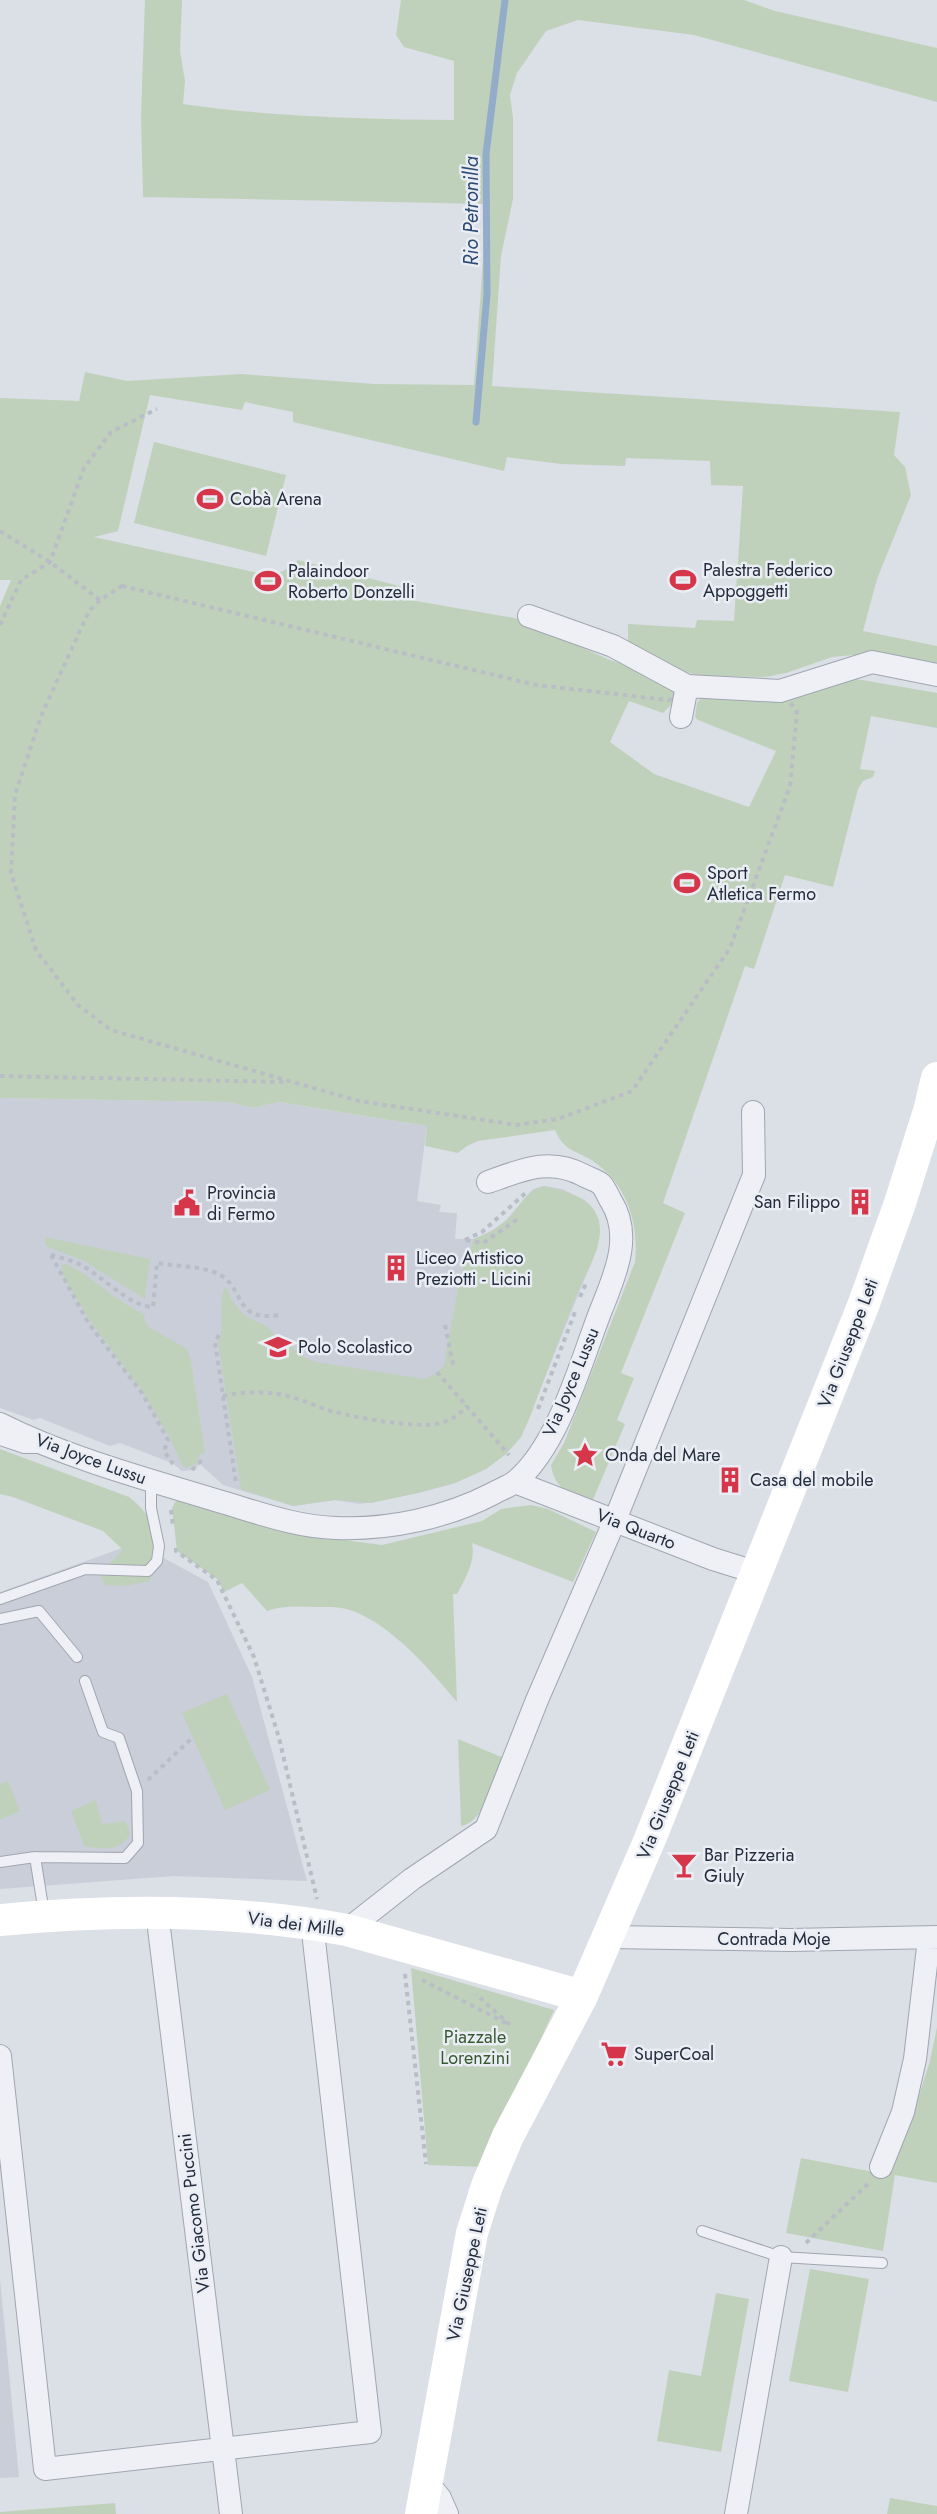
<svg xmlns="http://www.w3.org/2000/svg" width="937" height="2514" viewBox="0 0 937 2514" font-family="Jost,sans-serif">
  <rect width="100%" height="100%" fill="#dbdfe6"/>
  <!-- built -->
  <path fill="#c9ced9" d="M0,1098L227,1102L254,1108L277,1102L427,1126L417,1201L441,1205L439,1212L457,1213L455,1239H474L493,1230L506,1220L533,1189L544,1186L562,1189L586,1201L593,1209L599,1220L600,1233L597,1248L521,1437L506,1454L486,1469L455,1483L418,1493L360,1504L335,1500L293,1506L223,1485L200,1464L194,1470L182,1471L172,1463L120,1443L110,1446L40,1418L34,1420L0,1408Z
    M136,1543L208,1582L252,1677L307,1881L174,1876L0,1889V1592Z
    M0,2279L19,2477L0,2478Z"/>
  <!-- green -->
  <path fill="#c0d1bb" d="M145,0H182L180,51L185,81L183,104C273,117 363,119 454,120V61L404,47L396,35L401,0H744L775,11L937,48V102L694,35L578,20L546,31L517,73L510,95L513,118V199L501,256L492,386L900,412L894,455L905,467L911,495L877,579L863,631L937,646V669L854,655L832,657L786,673L766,677L701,676L685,672L628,642V624L695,628L697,620L734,621L743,486L711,485L710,461L626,458L625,466L561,464L507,457L504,471L293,422V412L245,402L242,410L150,395L118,531L94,537L263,574C279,574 287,571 298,560L407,588L404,599L515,618L610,660L648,672L670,685L674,693L672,704L663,713L629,701L610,742L654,774L749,807L776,751L698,720L695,717L697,703L702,697L839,676L937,693V728L871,716L860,769L875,771L873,777L863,781L858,789L833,887L785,875L754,969L745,966L663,1203L685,1213L621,1373L634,1378L617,1420L625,1424L592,1502C570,1493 555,1491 551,1465L564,1443L635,1262C639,1225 628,1187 597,1164C578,1149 566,1155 555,1130L478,1141L467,1146L458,1153L425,1146L427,1126L278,1102L254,1108L227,1102L0,1098V606L11,580H0V398L79,401L85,372L127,381L241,374L375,384L474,385L487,204L143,197L141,116Z
    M154,442L286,475L266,556L134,523Z
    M544,1186C566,1191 594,1197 599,1222C604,1248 585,1273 576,1296C560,1336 545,1377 530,1417L521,1437L506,1454L486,1469L455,1483L418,1493L371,1503L335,1500L293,1506L241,1489L218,1343C226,1325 218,1306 224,1288L228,1290L231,1299L244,1315L266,1326L281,1341L289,1344L303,1357L316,1362L425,1379L435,1374L444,1366L460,1276L474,1239C486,1234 498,1228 507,1220C520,1207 525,1191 544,1186Z
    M45,1237L150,1259L145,1299L84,1261L46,1246Z
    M66,1264C95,1278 116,1302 144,1314L145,1322L149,1327L187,1349L191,1361L205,1453L200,1454L196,1464L187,1468L182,1465L170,1438L143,1392L91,1322L64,1278L61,1265Z
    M0,1449L129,1497C150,1514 151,1521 159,1546L148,1571L152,1576L149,1581L125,1586L105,1585L99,1573L123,1550L103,1531L13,1497L0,1494Z
    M178,1497L306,1535L382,1545L482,1521L501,1509L531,1505L548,1509L596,1532L573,1582L472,1543C476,1561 465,1579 457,1594H453L457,1702C430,1670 394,1627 353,1611C341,1606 326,1607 312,1607C297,1606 281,1606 267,1611L242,1583L224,1592L217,1579L177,1551L172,1508Z
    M227,1694L270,1790L225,1810L182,1713Z
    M458,1739L504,1758C496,1776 484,1823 461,1826Z
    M8,1781L20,1811L0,1820V1784Z
    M96,1800L102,1824L126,1821L130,1835C117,1853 103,1849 84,1846L71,1811Z
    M411,1968L554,2010L483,2167L428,2165Z
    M937,2027V2183L895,2175L883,2251L786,2233L801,2158L884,2174L912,2117L930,2061Z
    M810,2269L869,2279L848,2392L789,2381Z
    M716,2293L749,2299L721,2452L657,2441L669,2370L701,2376Z
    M890,2498L937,2506V2514H887Z
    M115,2503L116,2514H0V2512Z"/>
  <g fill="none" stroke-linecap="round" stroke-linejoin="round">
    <!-- stream -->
    <path stroke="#93acc9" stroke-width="7" d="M476,422L487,294L486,154L505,0"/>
    <!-- service casing -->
    <g stroke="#a0a6b0" stroke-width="12">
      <path id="service" d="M0,1440L24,1448H39
        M0,1599L85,1569L148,1571L157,1561L159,1546L151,1508V1481
        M0,1619L39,1611L77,1657
        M35,1857L44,1913
        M0,1862L35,1857L125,1858L138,1843L137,1791L119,1738L103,1732L85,1681
        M702,2231L781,2257L882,2263"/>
    </g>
    <!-- minor casing -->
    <g stroke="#a0a6b0" stroke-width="24">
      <path id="minor" d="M529,616L613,646L687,686L780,691L872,662L937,675
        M681,717L687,686
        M0,1424C68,1458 143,1478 215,1500C254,1511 294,1527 336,1528C389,1530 446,1518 494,1493C501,1489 510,1486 516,1481C559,1445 581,1361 601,1310C615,1275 633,1236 611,1201C608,1196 605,1188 601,1184C596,1180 588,1178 583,1175C549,1157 522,1170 488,1182
        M515,1482L713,1559L758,1573
        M157,1912L231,2514
        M347,1930L412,1879L486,1829L537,1700L615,1520L754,1175L753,1112
        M610,1937L791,1940L937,1937
        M0,2056L45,2469L370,2432L312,1923
        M881,2167L903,2112L915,2059L929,1939
        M427,2482L440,2498L447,2514
        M736,2514L781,2257"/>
    </g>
    <!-- path -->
    <path stroke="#b9bdc5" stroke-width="4" stroke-dasharray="4.5 4.5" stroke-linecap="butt" d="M0,531L50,562L100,600
      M122,586L536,685L668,700L702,695L787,698L797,712L790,786L730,948L632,1091L558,1119L517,1125L359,1101L111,1030L78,1005L36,950L11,873L15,795L41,716L89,611L100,600Z
      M0,625L21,580L50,562L84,468L111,432L157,409
      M0,1076L286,1082
      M465,1240L482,1232L528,1191
      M466,1240L483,1243L518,1219
      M51,1255C60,1257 70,1260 79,1264C100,1274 130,1307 153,1307L157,1263C175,1266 197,1266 214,1272C247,1284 231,1323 279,1315
      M51,1255L89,1324L142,1393L168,1440L164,1451L173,1464
      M580,1297L587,1281
      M445,1325L454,1369
      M219,1335L215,1342L236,1483
      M437,1372L509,1455
      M223,1396C241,1392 260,1391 278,1394C298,1397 316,1407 335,1412C357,1418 420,1429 440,1423C452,1420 459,1415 467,1406
      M538,1409L575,1312
      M192,1470L202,1460
      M171,1510L173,1526
      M176,1548V1551L217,1580L254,1657L279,1738L317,1899
      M148,1780L193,1737
      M405,1974L426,2164
      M422,1980L510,2025L476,1994
      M806,2243L870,2182"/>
    <!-- service -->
    <use href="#service" stroke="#eef0f5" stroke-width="10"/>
    <!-- minor -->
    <use href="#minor" stroke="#eef0f5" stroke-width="22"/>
    <!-- secondary -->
    <path stroke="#fff" stroke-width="32" d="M0,1920C115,1909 234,1909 347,1930L582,1996
      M421,2514L472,2233L487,2186L508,2136L582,1996L650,1839L863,1306L900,1203L929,1111L937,1078"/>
  </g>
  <!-- icons -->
  <defs>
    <g id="stadium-bare" transform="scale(2.07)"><path d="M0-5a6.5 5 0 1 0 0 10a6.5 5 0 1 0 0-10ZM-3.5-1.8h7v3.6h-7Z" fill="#d53649" stroke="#eaeef4" stroke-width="2.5" paint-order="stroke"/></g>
    <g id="building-bare" transform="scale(2.07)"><path d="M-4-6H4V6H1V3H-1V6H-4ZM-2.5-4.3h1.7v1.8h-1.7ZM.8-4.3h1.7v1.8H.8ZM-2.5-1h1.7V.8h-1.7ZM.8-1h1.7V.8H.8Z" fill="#d53649" stroke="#eaeef4" stroke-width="2.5" paint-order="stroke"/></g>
    <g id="civic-bare" transform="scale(2.07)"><path d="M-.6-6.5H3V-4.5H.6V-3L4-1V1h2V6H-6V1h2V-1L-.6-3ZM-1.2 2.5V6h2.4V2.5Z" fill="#d53649" stroke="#eaeef4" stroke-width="2.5" paint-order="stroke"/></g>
    <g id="school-bare" transform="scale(2.07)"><path d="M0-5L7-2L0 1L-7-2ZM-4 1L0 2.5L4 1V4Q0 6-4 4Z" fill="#d53649" stroke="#eaeef4" stroke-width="2.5" paint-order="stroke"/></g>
    <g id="sight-bare" transform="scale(2.07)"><path d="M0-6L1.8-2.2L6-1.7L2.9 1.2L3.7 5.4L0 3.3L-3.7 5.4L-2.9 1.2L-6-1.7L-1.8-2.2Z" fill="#d53649" stroke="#eaeef4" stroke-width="2.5" paint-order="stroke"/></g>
    <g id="bar-bare" transform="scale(2.07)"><path d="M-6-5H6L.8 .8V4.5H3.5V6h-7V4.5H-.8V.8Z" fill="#d53649" stroke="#eaeef4" stroke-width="2.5" paint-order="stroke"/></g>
    <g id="supermarket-bare" transform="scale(2.07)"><path d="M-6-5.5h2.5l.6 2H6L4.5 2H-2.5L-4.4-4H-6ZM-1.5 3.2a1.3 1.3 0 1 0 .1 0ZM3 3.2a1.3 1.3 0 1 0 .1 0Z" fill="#d53649" stroke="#eaeef4" stroke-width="2.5" paint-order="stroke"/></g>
  </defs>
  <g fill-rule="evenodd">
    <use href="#stadium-bare" x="210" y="499"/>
    <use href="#stadium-bare" x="683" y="580"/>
    <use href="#stadium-bare" x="268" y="581"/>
    <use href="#stadium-bare" x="687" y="883"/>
    <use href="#building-bare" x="860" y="1202"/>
    <use href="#civic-bare" x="187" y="1203"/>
    <use href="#building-bare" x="396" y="1268"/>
    <use href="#school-bare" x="278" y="1347"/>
    <use href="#sight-bare" x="585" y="1455"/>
    <use href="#building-bare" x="730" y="1480"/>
    <use href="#bar-bare" x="684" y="1865"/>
    <use href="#supermarket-bare" x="614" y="2054"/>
  </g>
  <g text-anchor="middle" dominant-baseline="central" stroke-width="5" stroke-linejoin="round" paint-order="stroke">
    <!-- poi labels -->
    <g font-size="18" fill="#242d3d" stroke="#eaeef4" text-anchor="start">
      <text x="230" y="499">Cobà Arena</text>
      <text x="703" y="570">Palestra Federico<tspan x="703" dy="21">Appoggetti</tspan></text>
      <text x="288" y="571">Palaindoor<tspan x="288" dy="21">Roberto Donzelli</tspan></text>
      <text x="707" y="873">Sport<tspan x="707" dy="21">Atletica Fermo</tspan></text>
      <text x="207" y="1193">Provincia<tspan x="207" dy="21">di Fermo</tspan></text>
      <text x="840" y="1202" text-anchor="end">San Filippo</text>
      <text x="416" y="1258">Liceo Artistico<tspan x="416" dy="21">Preziotti - Licini</tspan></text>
      <text x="298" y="1347">Polo Scolastico</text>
      <text x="605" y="1455">Onda del Mare</text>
      <text x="750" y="1480">Casa del mobile</text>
      <text x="704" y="1855">Bar Pizzeria<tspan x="704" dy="21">Giuly</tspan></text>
      <text x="634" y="2054">SuperCoal</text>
    </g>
    <!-- street labels -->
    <g font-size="18" fill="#242d3d" stroke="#eaeef4">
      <text transform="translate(848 1343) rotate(-69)">Via Giuseppe Leti</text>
      <text transform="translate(571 1382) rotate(-67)">Via Joyce Lussu</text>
      <text transform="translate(91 1459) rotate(20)">Via Joyce Lussu</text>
      <text transform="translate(636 1529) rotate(21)">Via Quarto</text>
      <text transform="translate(668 1795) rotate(-68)">Via Giuseppe Leti</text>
      <text transform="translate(296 1924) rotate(7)">Via dei Mille</text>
      <text x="774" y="1939">Contrada Moje</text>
      <text transform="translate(194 2213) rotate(-97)">Via Giacomo Puccini</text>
      <text transform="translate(467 2274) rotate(-78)">Via Giuseppe Leti</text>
    </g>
    <!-- park labels -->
    <g font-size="18" fill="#375931" stroke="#eaeef4">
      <text x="475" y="2037">Piazzale<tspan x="475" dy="21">Lorenzini</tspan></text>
    </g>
    <!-- water labels -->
    <g font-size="20" font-style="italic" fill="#2c4a73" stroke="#eaeef4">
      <text transform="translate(471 211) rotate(-90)">Rio Petronilla</text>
    </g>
  </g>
</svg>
